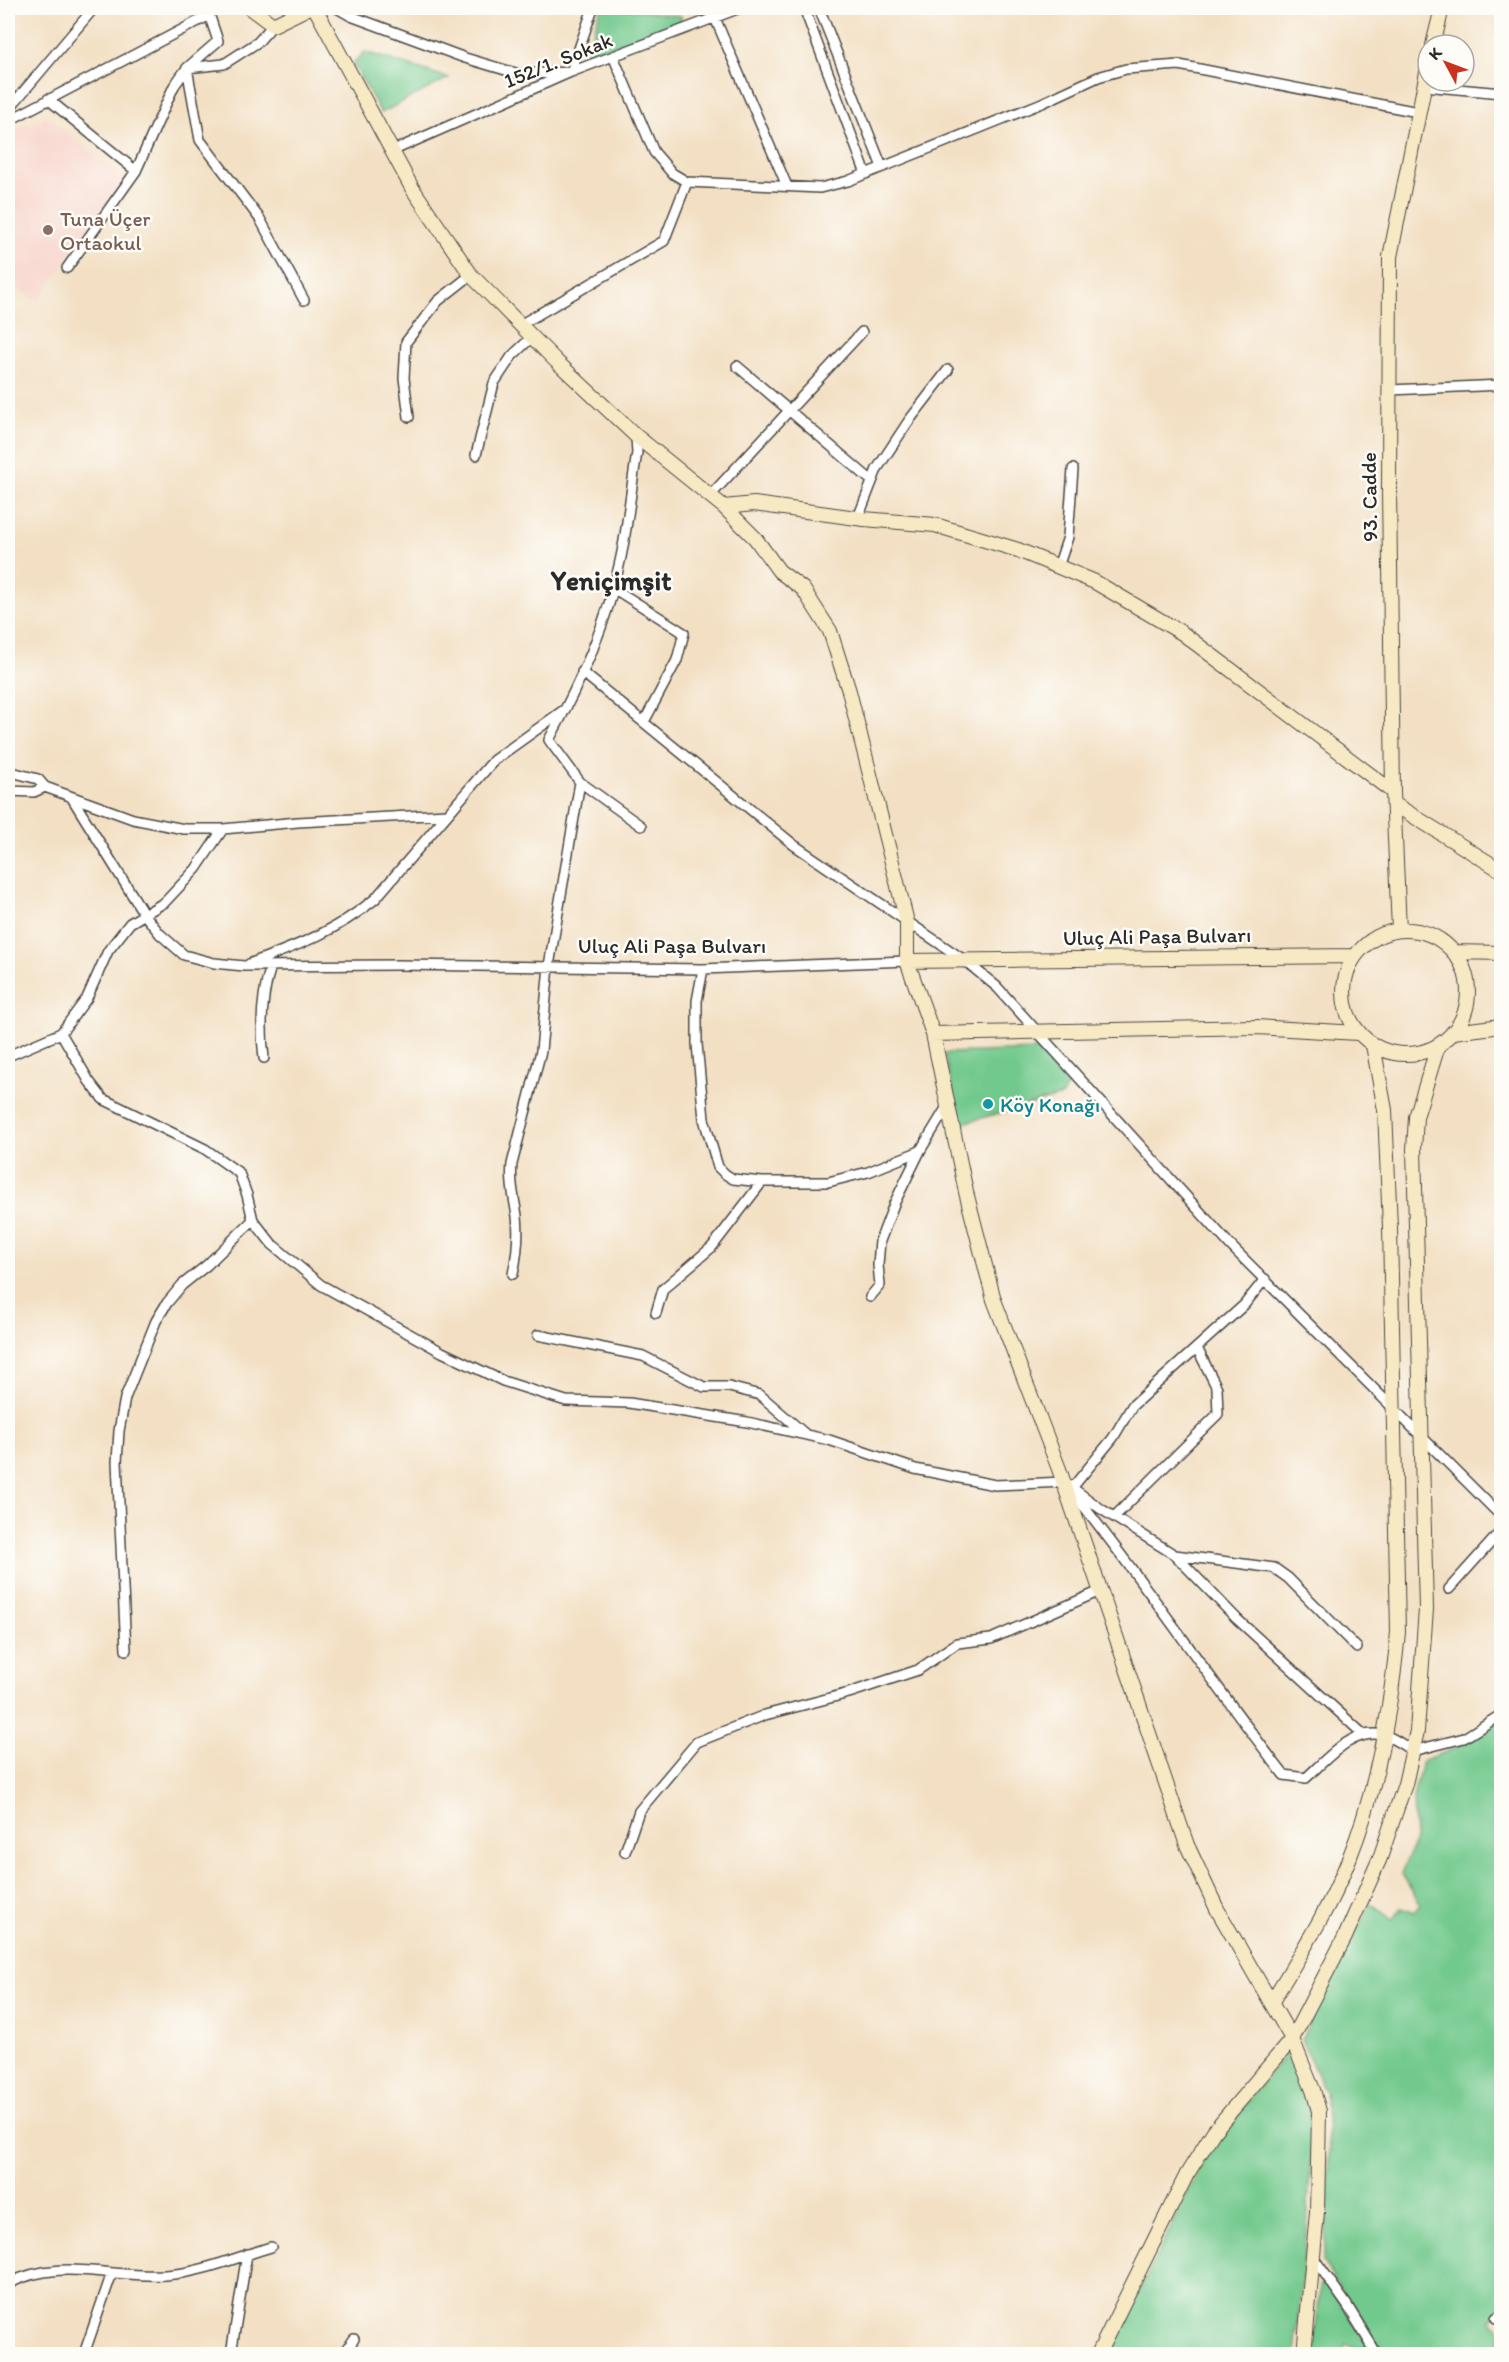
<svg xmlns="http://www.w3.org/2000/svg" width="1509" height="2362" viewBox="0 0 1509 2362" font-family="Itim,sans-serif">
  <rect width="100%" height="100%" fill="#fdfcf7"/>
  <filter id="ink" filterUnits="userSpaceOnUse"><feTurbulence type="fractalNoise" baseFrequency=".0167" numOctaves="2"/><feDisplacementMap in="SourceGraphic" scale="12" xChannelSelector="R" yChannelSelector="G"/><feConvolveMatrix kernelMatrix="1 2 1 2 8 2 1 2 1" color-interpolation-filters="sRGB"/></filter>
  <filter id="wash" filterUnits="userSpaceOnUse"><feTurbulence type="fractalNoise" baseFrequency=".008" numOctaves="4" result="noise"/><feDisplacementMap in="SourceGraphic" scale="24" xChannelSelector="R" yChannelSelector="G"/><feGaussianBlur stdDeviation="1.35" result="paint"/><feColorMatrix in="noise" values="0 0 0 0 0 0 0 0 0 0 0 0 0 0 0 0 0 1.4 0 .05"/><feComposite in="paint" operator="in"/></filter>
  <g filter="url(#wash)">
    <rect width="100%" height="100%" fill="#f3e0c4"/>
    <!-- built -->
    <path fill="#f7d1c7" d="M46,116L125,178L37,302L8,282V145L19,129Z"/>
    <!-- green -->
    <path fill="#72c98d" stroke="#4e7a5c" stroke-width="1.5" d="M601,8H621L681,16V21L594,54L587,52Z
      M365,52L449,78L381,113L353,63Z
      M1039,1050L1069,1082L1062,1096L960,1124L944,1053Z
      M1501,1720L1502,2310L1491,2319L1492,2323L1497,2325L1501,2333V2354H1381L1323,2262L1327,2217L1329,2148L1325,2092L1301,2040L1371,1903L1392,1920L1402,1908L1414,1913L1420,1904L1402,1874L1415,1840L1413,1797L1422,1761L1456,1748Z
      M1287,2052L1294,2063L1308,2098L1312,2133L1307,2227L1295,2354H1109L1208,2151Z
      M1321,2280C1331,2283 1365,2341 1371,2354H1360L1355,2347L1346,2344L1340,2354H1313Z"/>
  </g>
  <g filter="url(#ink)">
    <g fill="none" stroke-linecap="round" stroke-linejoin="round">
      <!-- street casing -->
      <g stroke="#494642" stroke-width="12">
        <path id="street" d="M337,8L351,16L465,58L519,74L571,72L593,8
          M693,8L726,13
          M804,8L866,174
          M819,8L882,167
          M715,18L787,186
          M273,25L258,42L224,64L187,68L200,140L260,219L304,300
          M613,56L654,152L672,173L687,182L820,188L848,181L1042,103L1098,77L1126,69L1179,65L1418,112
          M1424,86L1502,93
          M48,99L136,171
          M8,110L94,8
          M8,121L210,15
          M392,151L571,72L740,8
          M67,268L136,171L174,86L187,68L218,41L207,8
          M520,325L664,241L687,182
          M737,366L872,481
          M1390,390L1502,385
          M409,417L404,378L406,342L438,301L471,275
          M476,455L494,383L512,356L532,337
          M710,496L862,332
          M858,518L877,469L908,422L948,370
          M1058,567L1068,537L1073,469
          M613,588L684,633L677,660L644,722
          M582,672L794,845L964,960L997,987L1231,1246L1502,1517
          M8,771L38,779L45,787L133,819L184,829H223L298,822L447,814
          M580,782L641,826
          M8,791L34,792L45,787
          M72,798L144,914L160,934L184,955L214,963L244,966L397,965L703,969L907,961
          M249,964C296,946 335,932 375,899L494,760L564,710
          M703,969L697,1001V1044L704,1119L718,1167L725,1174L733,1179L762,1182H828L868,1172L920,1151
          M61,1033L89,1081L103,1099L205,1149L239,1173L247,1195L253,1220L272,1244L321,1285L442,1352L503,1381L566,1401L629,1403L747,1422L829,1440L915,1469L995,1485L1064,1482L1101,1509L1175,1555L1237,1619L1364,1735
          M8,1056L61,1033L87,998L108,951L130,923L165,902L196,869L223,829
          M264,1058C260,1026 261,997 271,966
          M513,1274C517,1255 519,1235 517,1216C514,1197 510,1182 512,1164L541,1051L549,966L580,782L549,740C580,683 608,622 621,557C628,523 631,488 637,453L636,436
          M870,1297L880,1285L878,1265L880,1241L894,1204L920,1151L948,1105
          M656,1313L663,1289L712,1247L762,1182
          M538,1335L643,1356L704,1387H729L760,1395L805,1434
          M1072,1488L1113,1438L1132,1406L1244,1305L1265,1279
          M1073,1493C1147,1584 1211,1682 1284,1775L1306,1778C1327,1759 1352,1728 1383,1735C1393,1737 1404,1746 1413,1751L1464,1738L1502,1714
          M1114,1517L1218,1414L1217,1388L1197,1348
          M1175,1555L1274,1568L1288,1578L1357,1648
          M1449,1589L1502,1530
          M126,1650L117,1462L119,1431L125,1398L156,1321L167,1303L182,1285L207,1265L253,1220
          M625,1852L639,1811L697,1742L765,1715L849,1693L918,1670L957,1643L991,1639L1100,1591
          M1313,2257L1347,2305L1377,2354
          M8,2284C59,2257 110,2278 165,2275C201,2273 237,2257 271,2247
          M1496,2318L1502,2314
          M84,2354L112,2273
          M231,2354L247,2254
          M344,2354L354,2339"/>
      </g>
      <!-- secondary casing -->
      <g stroke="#494642" stroke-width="16">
        <path id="secondary" d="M250,8L273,25L308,8
          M315,8L412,188L471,275L556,361L636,436L724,507L755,538L779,571L803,589L830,631L849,691L907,922V961L933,1034L966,1192L994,1300L1059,1469L1187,1845L1217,1909L1292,2039L1313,2090L1319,2111L1317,2212L1304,2354
          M1433,45L1442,8
          M724,507L754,504L864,519L935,525L1018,550L1095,582L1182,633L1393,792
          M1394,804L1502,871
          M1344 992a62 62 0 1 1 124 0a62 62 0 1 1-124 0Z
          M1399,930L1393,792L1389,489L1390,257L1428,67
          M1454,952L1502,953
          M907,961L1355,956
          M1453,1032L1502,1026
          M933,1034L1256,1027L1358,1033
          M1271,2003C1299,1956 1329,1910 1349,1859C1378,1787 1391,1709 1398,1632L1390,1227L1385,1110L1373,1045
          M1098,2354L1187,2174L1214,2131L1292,2039L1345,1937L1380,1858L1405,1784L1417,1731L1426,1609L1414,1149L1416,1117L1438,1046"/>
      </g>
      <!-- street -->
      <use href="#street" stroke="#fff" stroke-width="9"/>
      <!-- secondary -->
      <use href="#secondary" stroke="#f7e9c3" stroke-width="14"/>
    </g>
  </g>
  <!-- markers -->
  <circle fill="#8d6e63" stroke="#fdfcf7" stroke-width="2" cx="48" cy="230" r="6"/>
  <circle fill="#0f9aa8" stroke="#fdfcf7" stroke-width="2" cx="988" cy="1104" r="6"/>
  <g text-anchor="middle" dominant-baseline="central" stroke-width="5" stroke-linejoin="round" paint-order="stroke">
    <!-- street labels -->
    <g font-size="21" fill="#2b2b2b" stroke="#fdfcf7">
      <text transform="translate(558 60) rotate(-22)">152/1. Sokak</text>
      <text transform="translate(1369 497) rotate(-91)">93. Cadde</text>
      <text transform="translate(1157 936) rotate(-1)">Uluç Ali Paşa Bulvarı</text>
      <text x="672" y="945">Uluç Ali Paşa Bulvarı</text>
    </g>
    <!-- education labels -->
    <g font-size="21" fill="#785e54" stroke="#fdfcf7" text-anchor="start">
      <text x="60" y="218">Tuna Üçer<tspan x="60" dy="24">Ortaokul</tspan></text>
    </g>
    <!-- culture labels -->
    <g font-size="21" fill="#0d838f" stroke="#fdfcf7" text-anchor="start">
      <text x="1000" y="1104">Köy Konağı</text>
    </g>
    <!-- district labels -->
    <g font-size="27" font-weight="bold" fill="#2b2b2b" stroke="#fdfcf7">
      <text x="611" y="580">Yeniçimşit</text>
    </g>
  </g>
  <!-- margin -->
  <rect width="1509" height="2362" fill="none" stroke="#fdfcf7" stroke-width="30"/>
  <!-- north arrow -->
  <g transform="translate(1446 63) rotate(311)"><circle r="28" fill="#fdfcf7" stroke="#a9a8a5" stroke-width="1.5"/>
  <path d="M0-4.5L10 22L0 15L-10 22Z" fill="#c8321e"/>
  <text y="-9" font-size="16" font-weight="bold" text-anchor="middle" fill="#2b2b2b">K</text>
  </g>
</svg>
